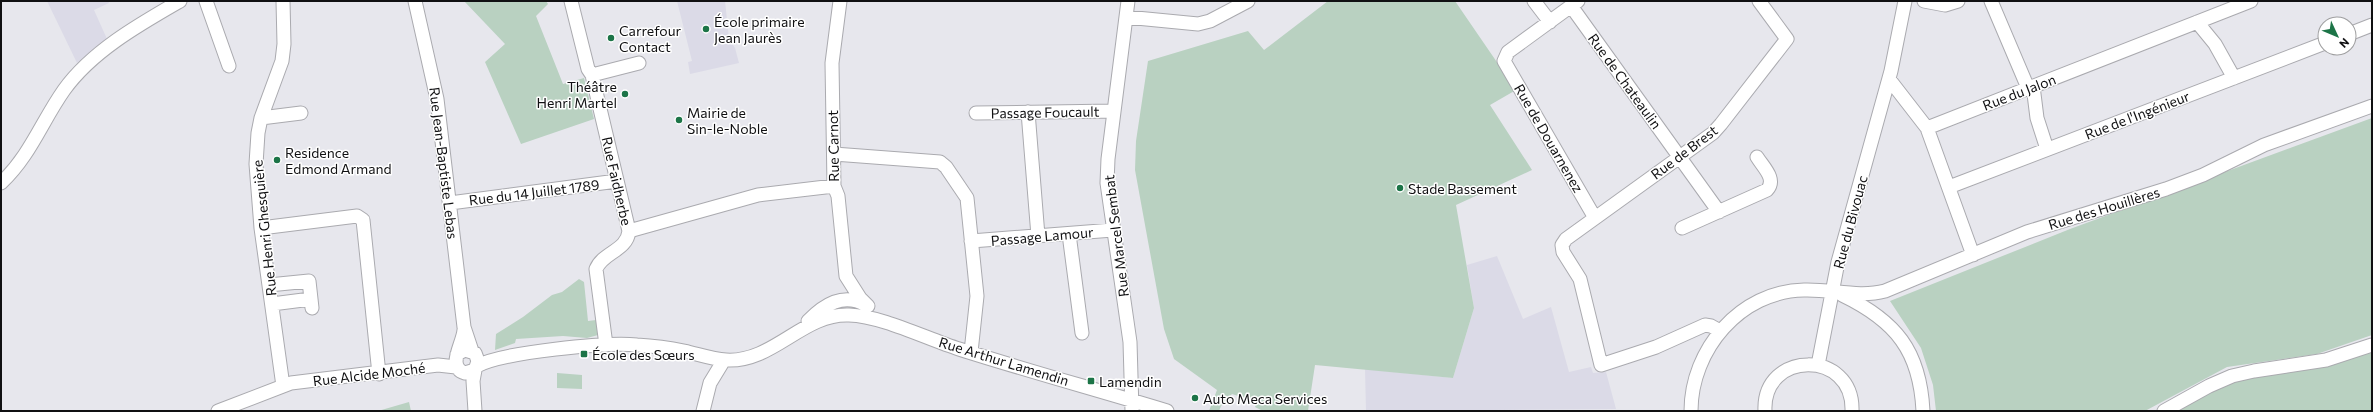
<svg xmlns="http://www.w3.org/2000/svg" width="2373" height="412" viewBox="0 0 2373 412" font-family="Commissioner,sans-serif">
  <rect width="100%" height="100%" fill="#e7e7ed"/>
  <!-- built -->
  <path fill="#dbdae7" d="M47,1H108L109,3L94,10L107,39L77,63Z
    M677,1H725L729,39L735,48L739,63L690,74L688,62L692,61Z
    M1497,256L1523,319L1551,307L1569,372L1591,367L1593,373L1606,372L1616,409L1366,411L1365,369L1453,378L1474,308L1467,265Z"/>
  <!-- green -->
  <path fill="#b9d1c1" d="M464,1H546L548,4L536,16L563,84L584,78L594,119L521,144L485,62L505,44Z
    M1328,1H1455L1516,90L1490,105L1532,170L1456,205L1474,308L1453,378L1315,365L1308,411H1263L1255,407L1257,402L1232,394L1221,406L1219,411H1209L1217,390L1174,359L1164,329L1135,170L1136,141L1148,61L1248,31L1264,50Z
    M2372,118V335L2317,354L2227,367L2145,411H1936L1933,385L1921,348L1890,301L2070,229Z
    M579,279L584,282L588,321L596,320L598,335L587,338L563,336L516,339L515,343L495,350L496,334L523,317L552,295L562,292Z
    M2372,350V411H2174L2235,379Z
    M557,373L582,375V389L557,388Z
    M409,402L411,411H378Z"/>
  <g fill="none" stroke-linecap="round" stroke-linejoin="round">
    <!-- minor casing -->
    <g stroke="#aaaaaf" stroke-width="15">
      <path id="minor" d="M206,1L229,66
        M415,1L437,99L464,327L472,351
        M571,1L588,69L592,75
        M840,1L832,63L834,186L838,196L846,276L860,298L868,306
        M1128,1L1108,159L1107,183L1130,342L1132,411
        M1534,1L1550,22
        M1578,1L1508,52L1504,61L1595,218
        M1924,1L1945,5L1958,1
        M1991,1L2028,88
        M1571,6L1719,212
        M1126,17L1198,24L1210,21L1248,1
        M2197,22L2215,44L2234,78
        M2349,34L2372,25
        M1889,79L1927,128L1973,255
        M2033,86L2037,118L2047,149
        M1028,112L1038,236
        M976,113L1114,111
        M261,118L301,113
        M1927,128L2251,1
        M834,154L940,162L946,167L967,198L977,296L971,352
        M1,183C30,156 42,121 64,90C92,51 140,24 180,1
        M1949,187L2325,43
        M450,203L617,181
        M261,228L357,216L363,220L379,374
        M1682,228L1767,190C1777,179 1763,167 1757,157
        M629,231L758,195L834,186
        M1069,234L1082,333
        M971,241L1113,230
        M269,285L309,281L312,308
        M1842,295C1896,321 1920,351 1923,411
        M272,304L311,299
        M808,321C824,305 843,292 866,305
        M1720,331L1711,326L1705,325L1656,347L1601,365L1580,279L1563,252L1562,245L1566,239L1713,133L1721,124L1787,39L1759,1
        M606,345L596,269C603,252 627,251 629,231L592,75L639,63
        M457,354L465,350L475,353L478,361L475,370L465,373C446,367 463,344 464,330
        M1818,365L1838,262L1891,71L1905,1
        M477,366C503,352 607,342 637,345C653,346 669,348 684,351C698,354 712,359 726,360C773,363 803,313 849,315C882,316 927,339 959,349C1028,371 1098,390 1167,411
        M283,386L261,228L256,164L258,133L261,118L282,61L284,44L283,1
        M218,411L291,383L438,365L456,367
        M475,411L473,381L475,370
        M703,411L710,383L724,360
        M1691,411C1691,350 1740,291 1804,290C1831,289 1859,298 1885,291L2027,232L2166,189L2203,175L2264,145L2372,106
        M1765,411C1762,350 1854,349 1852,411
        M2164,411L2209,386L2232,376L2254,371L2326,360L2372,345"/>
    </g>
    <!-- minor -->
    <use href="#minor" stroke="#fff" stroke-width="13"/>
  </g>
  <!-- markers -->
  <g fill="#1c7447" stroke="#fff" stroke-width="1.5">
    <circle cx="706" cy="29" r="4"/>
    <circle cx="611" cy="38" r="4"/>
    <circle cx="625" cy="94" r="4"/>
    <circle cx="679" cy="120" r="4"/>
    <circle cx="277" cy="160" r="4"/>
    <circle cx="1400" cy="188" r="4"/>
    <rect x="580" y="350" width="8" height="8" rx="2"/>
    <rect x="1087" y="377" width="8" height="8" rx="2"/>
    <circle cx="1195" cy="398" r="4"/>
  </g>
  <g text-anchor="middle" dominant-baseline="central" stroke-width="3" stroke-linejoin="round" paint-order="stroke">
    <!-- poi labels -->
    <g font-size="14" fill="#101012" stroke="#fff" text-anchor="start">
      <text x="714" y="21">École primaire<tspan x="714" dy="16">Jean Jaurès</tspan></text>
      <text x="619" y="30">Carrefour<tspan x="619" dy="16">Contact</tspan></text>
      <text x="617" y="86" text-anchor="end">Théâtre<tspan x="617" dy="16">Henri Martel</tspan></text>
      <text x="687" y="112">Mairie de<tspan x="687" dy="16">Sin-le-Noble</tspan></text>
      <text x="285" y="152">Residence<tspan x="285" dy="16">Edmond Armand</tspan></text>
      <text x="1408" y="188">Stade Bassement</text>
      <text x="592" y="354">École des Sœurs</text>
      <text x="1099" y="381">Lamendin</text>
      <text x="1203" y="398">Auto Meca Services</text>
    </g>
    <!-- street labels -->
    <g font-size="14" fill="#101012" stroke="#fff">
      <text transform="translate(1625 81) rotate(54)">Rue de Chateaulin</text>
      <text transform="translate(2019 92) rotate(-21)">Rue du Jalon</text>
      <text transform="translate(1045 112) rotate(-1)">Passage Foucault</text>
      <text transform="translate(2137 115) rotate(-21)">Rue de l'Ingénieur</text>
      <text transform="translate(1549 138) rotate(60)">Rue de Douarnenez</text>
      <text transform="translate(833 146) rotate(-91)">Rue Carnot</text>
      <text transform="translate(1684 152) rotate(-37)">Rue de Brest</text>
      <text transform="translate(444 163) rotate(83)">Rue Jean-Baptiste Lebas</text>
      <text transform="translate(617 181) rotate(77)">Rue Faidherbe</text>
      <text transform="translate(534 192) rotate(-7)">Rue du 14 Juillet 1789</text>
      <text transform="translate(2104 208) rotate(-17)">Rue des Houillères</text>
      <text transform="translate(1850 222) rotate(-75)">Rue du Bivouac</text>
      <text transform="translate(264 228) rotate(-96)">Rue Henri Ghesquière</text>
      <text transform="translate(1042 236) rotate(-5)">Passage Lamour</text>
      <text transform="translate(1116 236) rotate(-97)">Rue Marcel Sembat</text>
      <text transform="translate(1004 361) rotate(17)">Rue Arthur Lamendin</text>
      <text transform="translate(369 374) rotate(-7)">Rue Alcide Moché</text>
    </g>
  </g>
  <!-- border -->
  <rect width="2373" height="412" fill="none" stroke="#101012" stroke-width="4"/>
  <!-- north arrow -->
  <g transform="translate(2337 36) rotate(134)"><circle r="19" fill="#ffffff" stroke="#9f9fa0"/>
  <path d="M0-3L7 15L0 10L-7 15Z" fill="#1c7447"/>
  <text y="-6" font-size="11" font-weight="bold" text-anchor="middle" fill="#101012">N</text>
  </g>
</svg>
